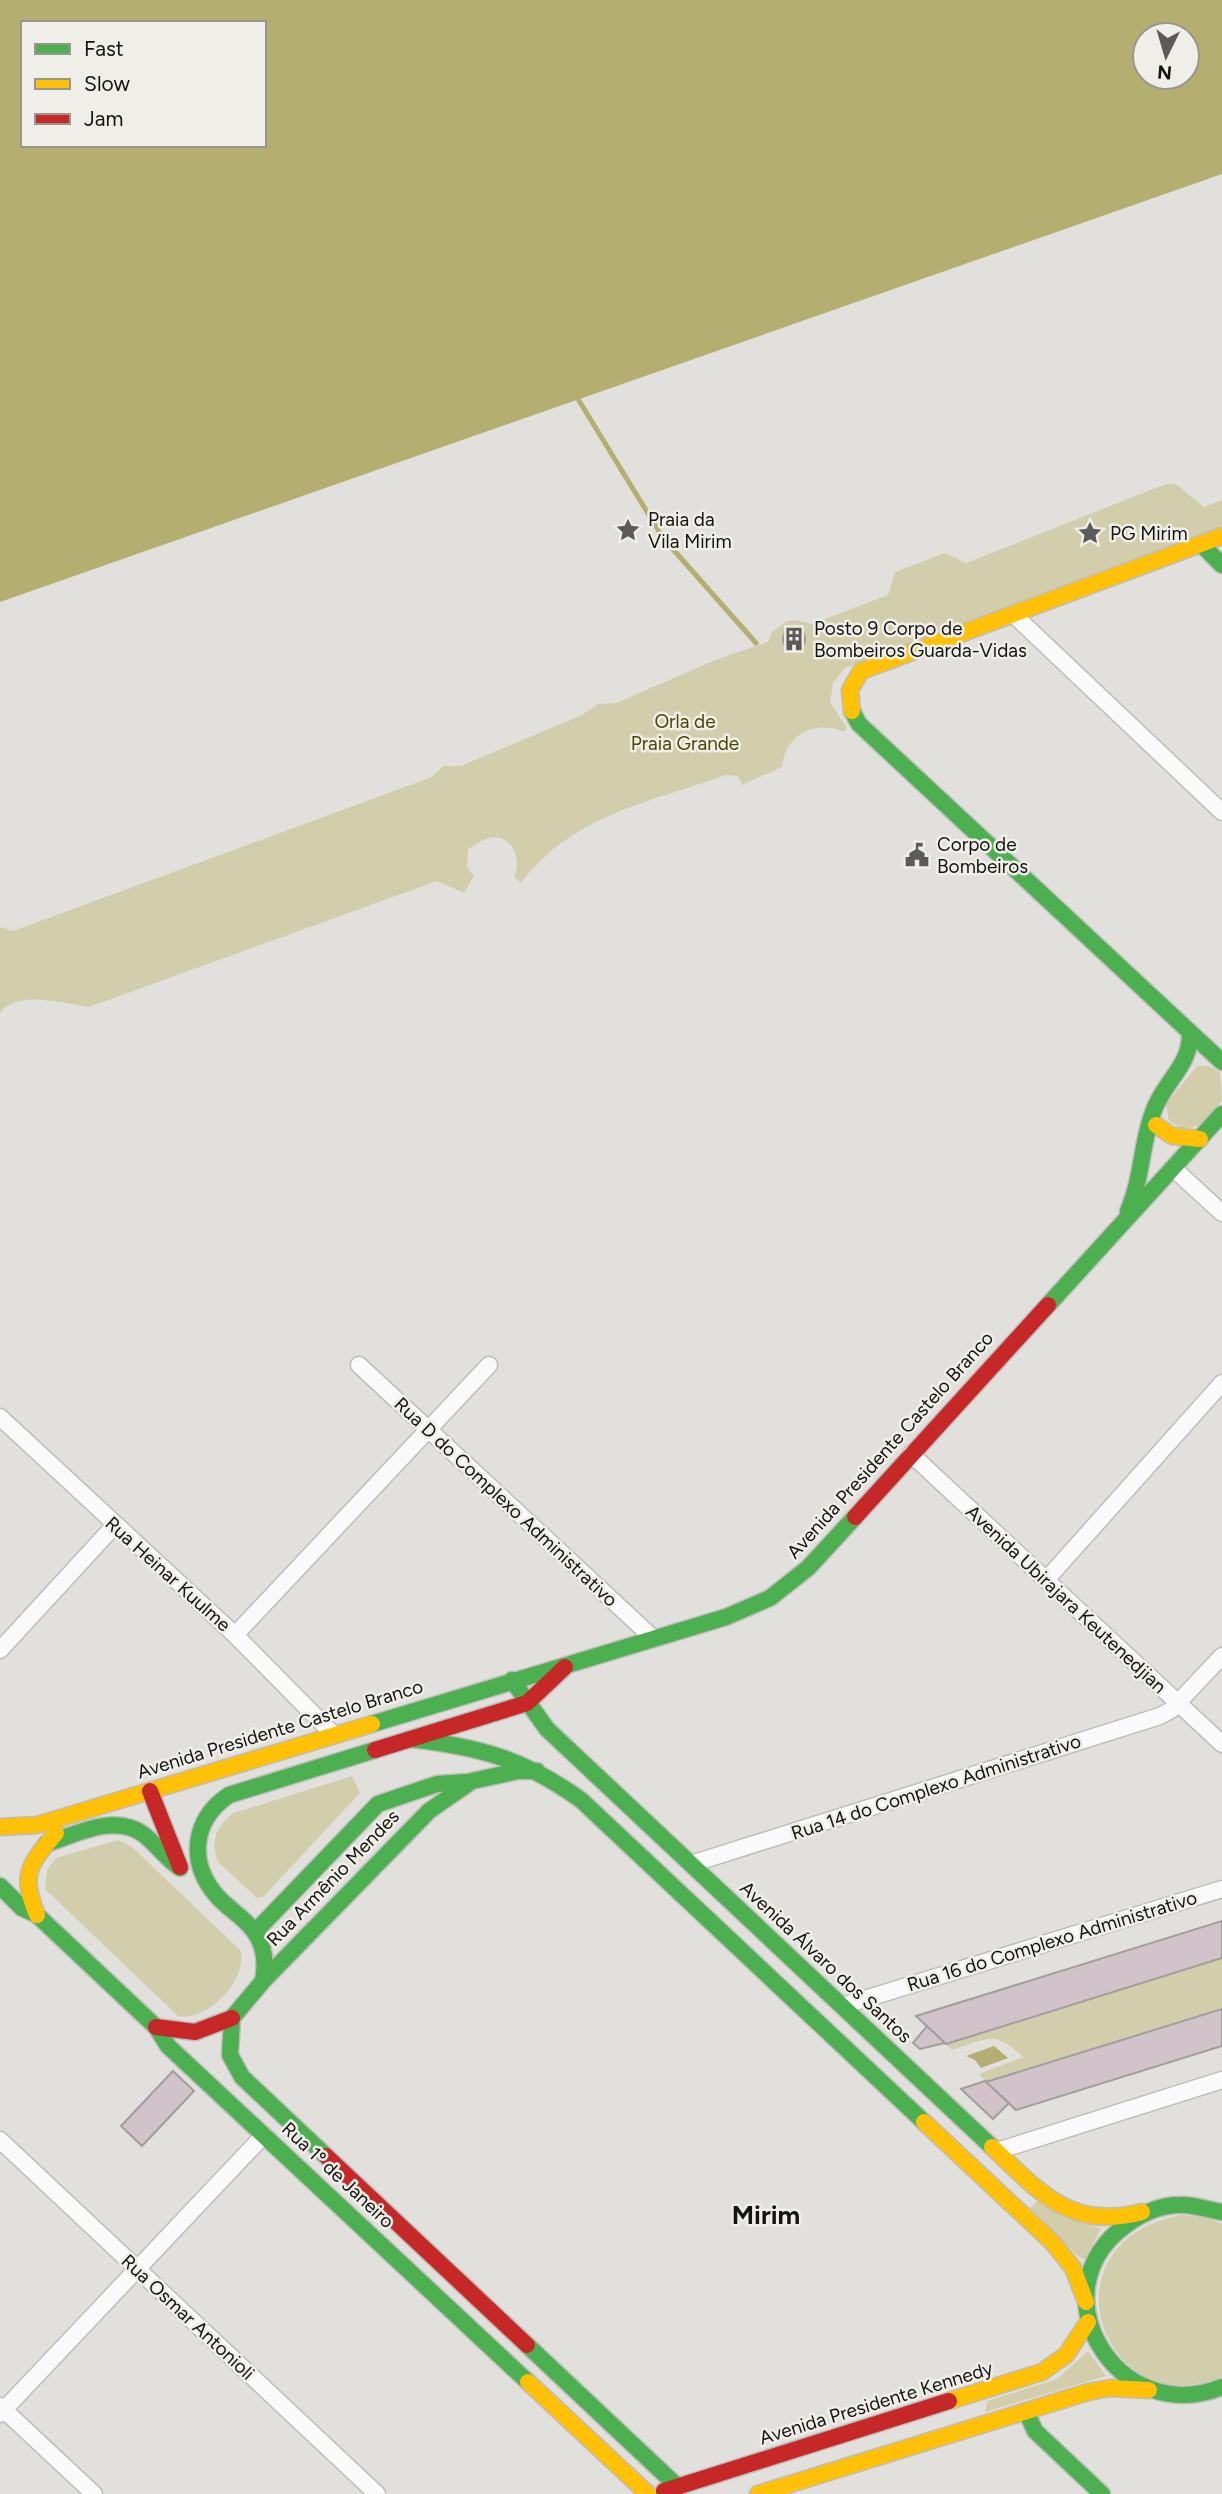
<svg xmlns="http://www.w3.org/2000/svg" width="1222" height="2494" viewBox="0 0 1222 2494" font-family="Figtree,sans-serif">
  <rect width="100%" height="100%" fill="#e1e0dc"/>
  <!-- green -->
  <path fill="#d2ceac" d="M1166,484H1176L1204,507L1222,500V527L845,668L833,683L830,702L846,727L844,732C814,719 785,735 782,767L742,785L738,776L726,775C650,802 572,815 521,883L514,877C523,859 511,833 489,838C481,840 474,846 468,849L467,867L474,876L464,893L437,881L89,1007C64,1004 18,989 0,1013V927L13,931L432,777L443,766H461L582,715L598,704L616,703L718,659L768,642L772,632L787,621L795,620L812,624L888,595L895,572L945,553L966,563Z
    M1197,1066H1209L1220,1073L1222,1100L1200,1126L1182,1129L1169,1121L1166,1104Z
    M352,1776L360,1793L263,1897L257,1898L218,1862C210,1842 216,1825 234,1813Z
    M118,1840L132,1847L240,1950C250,1978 206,2023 178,2016L45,1889L47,1870L56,1858Z
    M1222,1958V2009L1211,2012L986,2082L979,2074L1023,2057C993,2029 989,2039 952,2050L946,2044Z
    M1037,2201L1101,2229L1085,2259L1080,2258L1030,2208Z
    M1182,2215L1208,2218L1222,2224V2377C1102,2426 1037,2241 1182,2215Z
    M1088,2351L1106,2376L985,2412L987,2401L1057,2379Z"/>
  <!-- water -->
  <path fill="#b4ae71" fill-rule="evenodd" d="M0,0H1222V174L0,602ZM23,23H264V145H23ZM1145,35H1187V77H1145Z
    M994,2046L1008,2058L981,2068L975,2060L966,2056Z"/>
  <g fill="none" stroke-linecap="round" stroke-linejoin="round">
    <!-- stream -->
    <path stroke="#b4ae71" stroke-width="5" d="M578,399L663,538L756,643"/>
  </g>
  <!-- building -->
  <path fill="#d2c3ca" stroke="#a09e9d" stroke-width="2" d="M783 639a11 11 0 1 1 22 0a11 11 0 1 1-22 0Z
    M1222,1921V1958L946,2044L916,2016Z
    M1222,2009V2046L1016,2110L986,2082Z
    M927,2026L945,2043L920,2049L913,2043Z
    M173,2071L194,2091L142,2146L121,2126Z
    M985,2081L1009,2103L993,2119L961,2089Z"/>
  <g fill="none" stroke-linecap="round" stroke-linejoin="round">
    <!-- street casing -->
    <g stroke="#bebdba" stroke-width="19">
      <path id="street" d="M1014,615L1222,812
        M1173,1168L1222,1213
        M359,1365L654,1639
        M0,1417L235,1635L333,1734
        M911,1454L1222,1744
        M1046,1580L1222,1383
        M235,1635L489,1365
        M0,1650L114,1526
        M691,1864L1160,1716L1171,1710L1222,1656
        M842,2006L1222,1889
        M0,2140L377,2494
        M997,2151L1222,2080
        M0,2406L94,2494
        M0,2414L264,2135"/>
    </g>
    <!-- fast casing -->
    <g stroke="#bebdba" stroke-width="19">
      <path id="fast" d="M1201,544L1222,565
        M852,711L859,724L1222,1062
        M1128,1211C1143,1177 1141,1139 1156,1105C1168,1078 1191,1064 1190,1032
        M1048,1305L1222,1114
        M512,1680L547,1729L992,2147
        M372,1724L726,1617L770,1598L808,1568L855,1517
        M411,1739C480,1747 524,1759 581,1800L924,2122
        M46,1844C75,1835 114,1813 143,1834C156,1844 166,1858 180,1868
        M0,1886L22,1908L37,1915L156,2027L168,2046L528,2382
        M255,1932L378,1804L437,1784L467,1782
        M263,1981C266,1965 265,1948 256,1934C246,1918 229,1910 217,1896C188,1863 192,1820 229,1795L375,1750
        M326,2156L242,2077L230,2055L232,2018L263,1981L429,1811L472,1781L518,1771H537
        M1222,2212C1209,2210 1193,2204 1180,2205C1160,2205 1141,2214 1126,2225C1034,2291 1117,2429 1222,2387
        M527,2345L678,2487
        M1026,2411L1035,2431L1102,2494"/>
    </g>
    <!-- slow casing -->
    <g stroke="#bebdba" stroke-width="19">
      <path id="slow" d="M852,711L850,690L861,671L1222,536
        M1156,1125L1172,1136L1200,1139
        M0,1827L37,1825L372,1724
        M37,1915C20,1874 29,1865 56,1833
        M924,2122L1053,2243L1073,2268L1086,2302
        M992,2147C1039,2192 1072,2231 1142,2212
        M528,2382L648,2494
        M949,2401L1042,2372L1066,2355L1088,2322
        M758,2494L1088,2392L1110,2388L1149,2390"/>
    </g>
    <!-- jam casing -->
    <g stroke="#bebdba" stroke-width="19">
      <path id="jam" d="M855,1517L1048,1305
        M375,1750L527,1703L565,1667
        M150,1791L180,1867
        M156,2027L195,2032L232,2018
        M326,2156L527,2345
        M664,2491L949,2401"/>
    </g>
    <!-- street -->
    <use href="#street" stroke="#fafafa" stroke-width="16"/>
    <!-- fast -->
    <use href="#fast" stroke="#4caf50" stroke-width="16"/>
    <!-- slow -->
    <use href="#slow" stroke="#ffc107" stroke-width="16"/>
    <!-- jam -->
    <use href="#jam" stroke="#c62828" stroke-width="16"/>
  </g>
  <!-- icons -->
  <defs>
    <g id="sight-bare" transform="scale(1.89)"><path d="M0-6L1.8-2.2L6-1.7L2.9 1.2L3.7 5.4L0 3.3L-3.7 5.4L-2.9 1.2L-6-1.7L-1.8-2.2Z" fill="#5c5b59" stroke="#efeee8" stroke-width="2.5" paint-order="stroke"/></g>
    <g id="building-bare" transform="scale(1.89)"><path d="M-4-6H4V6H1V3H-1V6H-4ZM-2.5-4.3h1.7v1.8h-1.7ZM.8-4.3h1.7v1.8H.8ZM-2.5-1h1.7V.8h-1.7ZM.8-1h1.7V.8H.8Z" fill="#5c5b59" stroke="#efeee8" stroke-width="2.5" paint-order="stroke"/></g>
    <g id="civic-bare" transform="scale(1.89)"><path d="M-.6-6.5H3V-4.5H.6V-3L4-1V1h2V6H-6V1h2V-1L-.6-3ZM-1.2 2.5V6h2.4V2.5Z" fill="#5c5b59" stroke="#efeee8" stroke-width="2.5" paint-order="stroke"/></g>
  </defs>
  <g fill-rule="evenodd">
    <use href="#sight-bare" x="628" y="530"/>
    <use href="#sight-bare" x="1090" y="533"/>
    <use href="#building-bare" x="794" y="639"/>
    <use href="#civic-bare" x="917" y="855"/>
  </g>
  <g text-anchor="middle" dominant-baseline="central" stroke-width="5" stroke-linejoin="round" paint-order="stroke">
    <!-- poi labels -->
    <g font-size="19" fill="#141412" stroke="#efeee8" text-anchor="start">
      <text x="648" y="519">Praia da<tspan x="648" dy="22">Vila Mirim</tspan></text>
      <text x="1110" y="533">PG Mirim</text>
      <text x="814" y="628">Posto 9 Corpo de<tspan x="814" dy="22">Bombeiros Guarda-Vidas</tspan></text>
      <text x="937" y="844">Corpo de<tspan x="937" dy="22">Bombeiros</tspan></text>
    </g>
    <!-- park labels -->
    <g font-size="19" fill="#4c4600" stroke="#efeee8">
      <text x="685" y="721">Orla de<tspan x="685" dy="22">Praia Grande</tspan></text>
    </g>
    <!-- street labels -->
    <g font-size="19" fill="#141412" stroke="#efeee8">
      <text transform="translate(890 1445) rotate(-48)">Avenida Presidente Castelo Branco</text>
      <text transform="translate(506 1502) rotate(43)">Rua D do Complexo Administrativo</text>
      <text transform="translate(168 1574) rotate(42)">Rua Heinar Kuulme</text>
      <text transform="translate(1066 1599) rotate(43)">Avenida Ubirajara Keutenedjian</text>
      <text transform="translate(280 1729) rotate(-17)">Avenida Presidente Castelo Branco</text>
      <text transform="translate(936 1787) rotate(-18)">Rua 14 do Complexo Administrativo</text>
      <text transform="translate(333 1878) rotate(-46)">Rua Armênio Mendes</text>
      <text transform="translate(1052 1941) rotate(-17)">Rua 16 do Complexo Administrativo</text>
      <text transform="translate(826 1962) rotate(43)">Avenida Álvaro dos Santos</text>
      <text transform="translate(338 2175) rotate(43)">Rua 1º de Janeiro</text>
      <text transform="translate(188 2317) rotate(43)">Rua Osmar Antonioli</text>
      <text transform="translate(876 2403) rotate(-17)">Avenida Presidente Kennedy</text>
    </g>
    <!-- district labels -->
    <g font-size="26" font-weight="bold" fill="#141412" stroke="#efeee8">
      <text x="766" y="2215">Mirim</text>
    </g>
  </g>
  <!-- legend -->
  <rect x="21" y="21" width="245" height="126" fill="#efeee8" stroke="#979792" stroke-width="2"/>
  <rect x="35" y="44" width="35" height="10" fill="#4caf50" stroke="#979792" stroke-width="2"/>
  <text x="84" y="56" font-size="21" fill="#141412">Fast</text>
  <rect x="35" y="79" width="35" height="10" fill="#ffc107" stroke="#979792" stroke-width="2"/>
  <text x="84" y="91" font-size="21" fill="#141412">Slow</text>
  <rect x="35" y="114" width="35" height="10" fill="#c62828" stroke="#979792" stroke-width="2"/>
  <text x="84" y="126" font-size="21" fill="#141412">Jam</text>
  <!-- north arrow -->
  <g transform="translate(1166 56) rotate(185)"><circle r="33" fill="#efeee8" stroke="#979792" stroke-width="2"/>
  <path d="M0-5L12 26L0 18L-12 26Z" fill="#5c5b59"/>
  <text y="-10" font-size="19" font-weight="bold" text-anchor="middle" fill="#141412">N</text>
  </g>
</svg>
